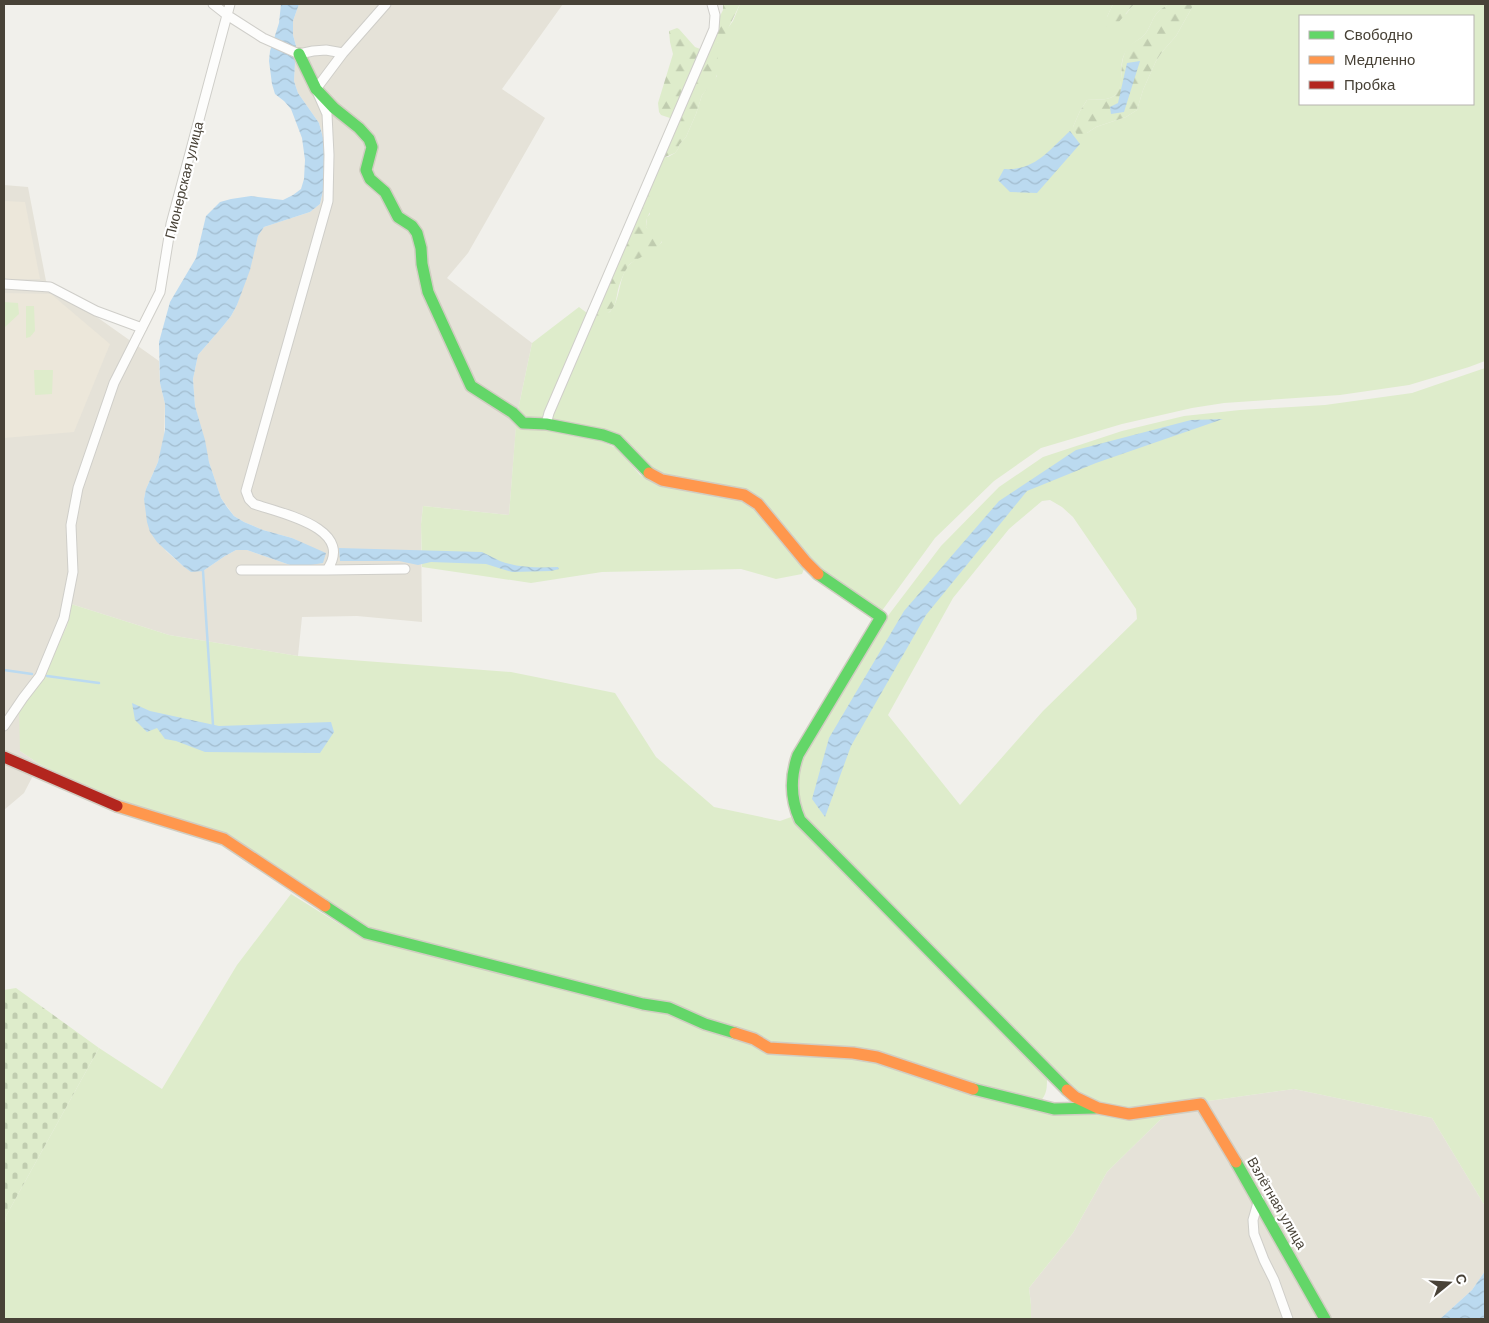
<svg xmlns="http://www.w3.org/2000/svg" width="1489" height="1323" viewBox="0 0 1489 1323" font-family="Arial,sans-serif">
  <defs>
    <pattern id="forest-firs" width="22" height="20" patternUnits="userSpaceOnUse" patternTransform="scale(1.25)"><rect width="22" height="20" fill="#deeccb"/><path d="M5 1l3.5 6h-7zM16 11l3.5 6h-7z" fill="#c0ccaf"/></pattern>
    <pattern id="cemetery-stones" width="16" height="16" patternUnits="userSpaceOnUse" patternTransform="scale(1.25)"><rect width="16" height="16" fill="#deeccb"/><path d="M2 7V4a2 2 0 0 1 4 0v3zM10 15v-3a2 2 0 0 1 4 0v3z" fill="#c0ccaf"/></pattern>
    <pattern id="water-waves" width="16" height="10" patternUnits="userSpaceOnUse" patternTransform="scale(1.25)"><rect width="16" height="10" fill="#bbdaf0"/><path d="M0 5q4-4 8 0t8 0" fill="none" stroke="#a2bcce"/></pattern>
  </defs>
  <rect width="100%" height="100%" fill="#f1f0eb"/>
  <!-- residential -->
  <path fill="#e5e2d8" d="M299,4H563L502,89L545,118L468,253L447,278L532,343L517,415L509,515L423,506L421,524L422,622L357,616L302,617L298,656L169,635L71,604L67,626L41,679L20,751L39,764L24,793L4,810V185L28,187L46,281L159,361L160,383L165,404L164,440L158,462L146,489L144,499L166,551L183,566L203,571L225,556L236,550H247L293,566L304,544L292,538L263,530L244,522L234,516L221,498L209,462L195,406L193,379L198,355L223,326L231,316L237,305L258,236L264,227L310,212L320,204L325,182V145L319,123L298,93L294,81L296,46L293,35V21Z
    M1294,1089L1432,1118L1485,1206V1271L1472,1290L1440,1319H1031V1305L1029,1288L1073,1233L1107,1172L1160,1120L1172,1111L1194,1103Z"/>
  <!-- education -->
  <path fill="#ece7da" d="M4,201L25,202L40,279H4Z
    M4,293L51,294L110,344L74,432L4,438Z"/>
  <!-- green -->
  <path fill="#deeccb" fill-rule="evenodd" d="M740,4H1113L1107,17L1126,14L1134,4H1168C1165,7 1162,8 1159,11C1152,17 1151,27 1145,34C1138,42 1129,43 1124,55C1118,68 1126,87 1114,96C1107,101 1096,99 1087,100L1080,111L1073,127L1087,133L1096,127L1126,117L1137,110L1143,90L1156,61L1162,52L1176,36L1194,4H1485V361L1469,367L1409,385L1340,395L1224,403L1192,408L1122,424L1041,448L994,481L935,538L881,612L821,573L754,497L660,479L632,452L565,424L517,415L532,343L579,307L591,316L610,312C620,300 618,285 625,271C632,257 651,254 662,242L646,227L647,217L650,214L645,191L661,155L665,157H668L675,153L678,149L679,145L686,137L696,114L702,95L717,76V43L733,21ZM1300,16H1473V104H1300Z
    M4,302L18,303L19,314L5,327L4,326Z
    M26,306H34L35,331L30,337L26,338Z
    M1485,368V1206L1432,1118L1294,1089L1194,1103L1122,1110L1077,1095L808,824L796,801L797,767L884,621L941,546L999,487L1043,457L1122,431L1184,416L1240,410L1325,405L1412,393ZM1050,500L1062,507L1073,517L1136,609L1137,619L1043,711L960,805L888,715L953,598L1009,529L1042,501Z
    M34,370H53L52,394L35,395Z
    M516,425L601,441L618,449L640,475L656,484L668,487L731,496L750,503L804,569L802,574L776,579L741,569L602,572L531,583L422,567L421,524L423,506L509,515Z
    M71,604L169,635L298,656L511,672L615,693L656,757L714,807L780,821L794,816L1047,1078C1047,1088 1047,1094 1040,1102L969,1084L879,1055L776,1046L640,1000L368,930L222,834L115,801L39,764L20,751L19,710L41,679L67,626Z
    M291,894L360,937L669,1011L735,1036L853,1055L1032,1106L1172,1111L1160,1120L1107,1172L1073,1233L1029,1288L1031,1305V1319H4V1231L6,1216L99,1048L162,1089L237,965Z"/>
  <!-- forest -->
  <path fill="url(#forest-firs)" d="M723,4H740L723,39L717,43L718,72L715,80L702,95L696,114L686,137L679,145L678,149L675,153L665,157L661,155L673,119L661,115L659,112L658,103L673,54L670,42L669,31L677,28L679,29L695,47L703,50L723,10Z
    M1113,4H1134L1112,30L1105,25L1107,17Z
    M1168,4H1194L1176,36L1162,52L1156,61L1143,90L1137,110L1126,117L1096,127L1087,133L1077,135L1073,127L1080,111L1087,100C1096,99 1107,101 1114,96C1125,87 1119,68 1124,55C1128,42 1137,43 1145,34C1151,27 1152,17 1159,11C1162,8 1165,7 1168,4Z
    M645,191C663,211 645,208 646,227C651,232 663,229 662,239C662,250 637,257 629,265C624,272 620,282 618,290C616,299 616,309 606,314C602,316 596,315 591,316Z"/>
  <!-- cemetery -->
  <path fill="url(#cemetery-stones)" d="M16,988L99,1048L6,1216L4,1231V990Z"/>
  <!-- water -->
  <path fill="url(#water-waves)" d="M281,4H299L293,21V35L296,46L294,81L298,93L319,123L325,145V182L320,204L310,212L264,227L258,236L250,270L237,305L231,316L223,326L198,355L193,379L195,406L205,440L209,462L221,498L227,507L234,516L244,522L263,530L292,538L326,553L323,563L305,566H293L247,550H236L225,556L203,571L191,572L183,566L157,542L150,532L147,522L144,499L146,489L158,462L165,430V404L160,383L159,342L170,302L196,258L206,216L220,202L231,199L251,196L283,200L293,195L301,189L304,179L305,160L302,138L291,109L284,101L275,94L272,84L269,61L270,51L279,23Z
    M1140,61L1124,112L1111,114L1110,107L1118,103L1127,63Z
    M1070,131L1080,144L1037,193L1010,192L998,180L1004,169C1035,171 1049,150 1070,131Z
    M1223,419L1096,463L1027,491L926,615L851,746L825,817L812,799L829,738L904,611L999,501L1076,450L1191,420Z
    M339,548L482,552C488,555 494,558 500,561C519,568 538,568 558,567L559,569L551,571L512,572L486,564L431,562L418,565L399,561H340Z
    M132,703L150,711L219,726L331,722L334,732L320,753L205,752L176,741L165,739L157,728L147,732L135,720Z
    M1485,1271V1319H1440L1472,1290Z"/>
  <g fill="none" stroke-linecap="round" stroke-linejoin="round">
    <!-- stream -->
    <path stroke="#bbdaf0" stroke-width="2.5" d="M203,571L213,725
      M4,670L32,674
      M47,676L99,683"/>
    <!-- street casing -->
    <g stroke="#cfcec9" stroke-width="11">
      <path id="street" d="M213,4L227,15L263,38L299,54L313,51L326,50L343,53
        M4,284L50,287L96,311L142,328
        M546,424L549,413L714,29L715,15L712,4
        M241,570H327C356,528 280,513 254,504L249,499L246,491L328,201L329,155L327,114L316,89L343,53L386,4
        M327,570L405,569
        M4,726L23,698L40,676L64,618L73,572L71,525L78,488L114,383L160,292L171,224L230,4
        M1259,1199L1253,1220L1254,1234L1264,1260L1274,1280L1288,1319"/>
    </g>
    <!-- fast casing -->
    <g stroke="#d1cdc2" stroke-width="14">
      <path id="fast" d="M299,54L316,89L334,108L359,128L369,139L372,147L366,170L370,179L385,192L398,217L412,226L417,233L421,248L422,264L428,292L471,386L513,413L523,423L546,424L603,435L617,440L649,473
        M818,574L881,617L798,755C790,777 790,798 800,820L1067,1090
        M325,906L366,933L643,1004L669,1008L705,1024L735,1033
        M973,1089L1054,1109L1095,1108
        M1236,1162L1325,1319"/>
    </g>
    <!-- slow casing -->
    <g stroke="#d1cdc2" stroke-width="14">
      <path id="slow" d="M649,473L662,480L744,495L758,504L806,562L818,574
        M117,806L224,839L325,906
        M735,1033L754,1039L769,1048L853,1053L877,1057L973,1089
        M1067,1090L1075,1097L1098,1108L1129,1114L1201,1104L1236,1162"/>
    </g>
    <!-- jam casing -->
    <g stroke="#d1cdc2" stroke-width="14">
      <path id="jam" d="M4,757L117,806"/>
    </g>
    <!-- street -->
    <use href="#street" stroke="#fdfdfc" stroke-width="9"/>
    <!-- fast -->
    <use href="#fast" stroke="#63d668" stroke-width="11"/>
    <!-- slow -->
    <use href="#slow" stroke="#ff974d" stroke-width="11"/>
    <!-- jam -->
    <use href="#jam" stroke="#b3261e" stroke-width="11"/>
  </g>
  <g text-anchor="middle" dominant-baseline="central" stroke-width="4.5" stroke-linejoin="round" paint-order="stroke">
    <!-- street labels -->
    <g font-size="14" fill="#484237" stroke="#fff">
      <text transform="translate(184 180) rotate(-76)">Пионерская улица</text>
      <text transform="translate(1277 1203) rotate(60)">Взлётная улица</text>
    </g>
  </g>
  <!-- border -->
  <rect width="1489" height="1323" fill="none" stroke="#484237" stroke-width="10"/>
  <!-- legend -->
  <rect x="1299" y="15" width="175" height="90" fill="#ffffff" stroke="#b6b3af"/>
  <rect x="1309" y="31" width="25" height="8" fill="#63d668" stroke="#b6b3af"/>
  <text x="1344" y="40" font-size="15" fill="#484237">Свободно</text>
  <rect x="1309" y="56" width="25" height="8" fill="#ff974d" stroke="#b6b3af"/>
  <text x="1344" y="65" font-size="15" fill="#484237">Медленно</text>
  <rect x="1309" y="81" width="25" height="8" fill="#b3261e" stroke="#b6b3af"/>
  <text x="1344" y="90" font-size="15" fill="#484237">Пробка</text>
  <!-- north arrow -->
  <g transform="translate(1449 1283) rotate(72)" stroke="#ffffff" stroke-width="4" paint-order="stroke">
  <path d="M0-4L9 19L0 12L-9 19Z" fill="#484237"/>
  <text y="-8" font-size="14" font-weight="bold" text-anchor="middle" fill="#484237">С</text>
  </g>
</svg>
